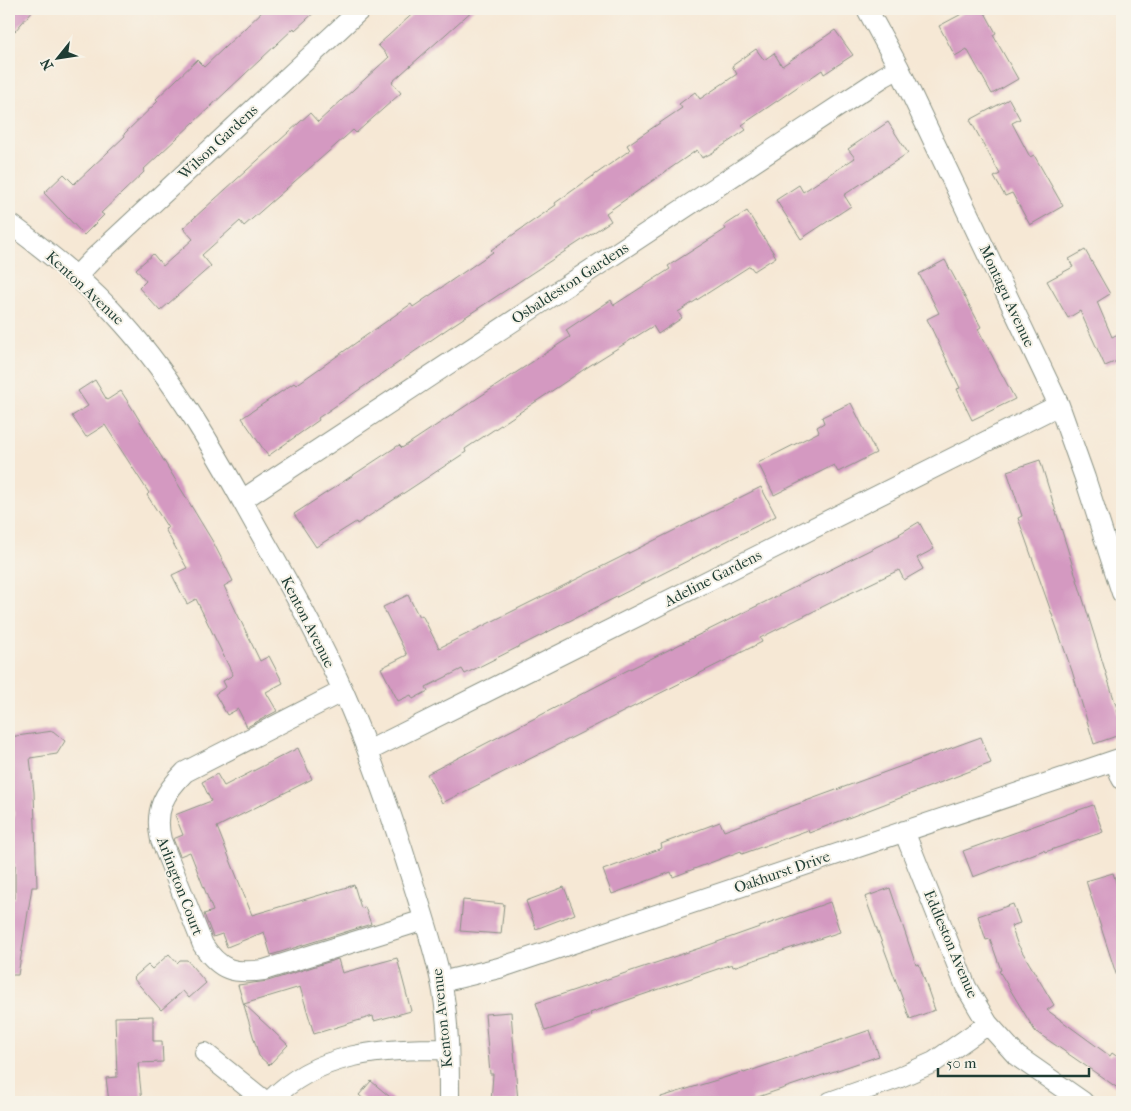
<svg xmlns="http://www.w3.org/2000/svg" width="1131" height="1111" viewBox="0 0 1131 1111" font-family="'IM FELL French Canon',serif">
  <rect width="100%" height="100%" fill="#f7f3e8"/>
  <filter id="ink" filterUnits="userSpaceOnUse"><feTurbulence type="fractalNoise" baseFrequency=".02" numOctaves="2"/><feDisplacementMap in="SourceGraphic" scale="10" xChannelSelector="R" yChannelSelector="G"/><feConvolveMatrix kernelMatrix="1 2 1 2 8 2 1 2 1" color-interpolation-filters="sRGB"/></filter>
  <filter id="wash" filterUnits="userSpaceOnUse"><feTurbulence type="fractalNoise" baseFrequency=".0096" numOctaves="4" result="noise"/><feDisplacementMap in="SourceGraphic" scale="20" xChannelSelector="R" yChannelSelector="G"/><feGaussianBlur stdDeviation="1.12" result="paint"/><feColorMatrix in="noise" values="0 0 0 0 0 0 0 0 0 0 0 0 0 0 0 0 0 1.4 0 .05"/><feComposite in="paint" operator="in"/></filter>
  <g filter="url(#wash)">
    <rect width="100%" height="100%" fill="#f6e8d5"/>
    <g id="blocks">
      <!-- building -->
      <path fill="#d499c1" d="M9,9H34L9,38Z
        M265,9H318L295,30L294,28L143,170L144,172L101,213L104,215L84,235L44,193L64,174L74,184L125,136L124,134L158,101L156,99L197,60L204,67Z
        M418,9H474L392,82L401,93L356,133L353,130L244,226L240,221L202,255L211,266L160,311L139,288L146,281L136,269L153,254L163,266L193,239L183,228L310,113L318,122L389,57L378,45Z
        M971,9H983L996,33L993,35L1018,79L992,94L967,49L955,56L939,26Z
        M835,30L853,55L824,74L822,70L742,125L746,130L712,153L702,158L697,150L678,163L606,213L611,221L453,325L318,418L319,420L268,456L242,418L294,383L296,385L411,304L413,307L493,252L491,250L556,205L555,203L630,150L627,145L682,108L679,104L695,92L700,99L737,74L732,66L756,49L764,60L774,53L782,66Z
        M1009,99L1020,119L1012,123L1030,157L1034,155L1063,206L1030,225L1012,193L1005,196L994,177L1000,174L970,120Z
        M888,122L908,153L844,195L851,206L801,239L776,200L799,185L803,192L855,158L848,149Z
        M747,211L776,257L754,271L750,266L678,312L682,318L658,334L653,326L589,366L465,449L466,452L357,524L356,522L316,547L294,514L399,445L402,448L570,337L566,330L611,300L614,305L670,269L668,266L726,229L724,226Z
        M1085,250L1110,294L1097,302L1112,337L1122,332V359L1105,366L1080,311L1068,318L1047,281L1073,267L1069,259Z
        M945,260L981,327L978,329L1015,399L972,420L957,389L960,388L927,319L939,313L919,274Z
        M95,380L107,400L121,391L132,408L213,542L233,581L224,586L260,661L269,656L283,683L266,692L277,711L247,727L238,709L227,715L215,694L226,687L223,681L233,675L196,599L187,604L172,575L187,568L165,529L168,528L147,495L149,493L105,425L86,437L72,416L88,406L78,391Z
        M851,403L876,453L838,472L834,465L774,495L758,463L819,432L817,427L824,423L822,417Z
        M1040,460L1122,725V734L1094,744L1072,671L1018,518L1022,516L1007,471Z
        M761,487L776,516L465,674L462,669L426,687L428,691L413,699L411,695L398,701L381,668L407,655L383,607L408,595L419,617L422,615L439,648Z
        M919,522L934,549L917,558L923,569L904,580L899,570L838,599L760,638L762,642L442,803L427,774L626,671L900,535L899,534Z
        M53,731L65,741L57,754L30,758L34,792L37,887H32L18,975H9V897L15,898V864H9V818H14L13,783H9V737Z
        M981,737L991,763L809,833L808,830L742,854L741,851L673,877L671,872L612,894L603,870L662,848L661,844L720,822L724,831Z
        M298,748L312,779L217,827L252,915L354,885L361,908L365,907L371,924L271,955L264,932L227,947L222,934L213,937L204,914L213,911L190,852L180,856L173,839L183,835L175,815L211,801L202,782L217,774L224,786Z
        M1093,805L1103,832L1045,852L1044,850L973,877L963,851Z
        M1113,873L1122,901V983H1119L1086,881Z
        M564,887L575,914L536,929L526,901Z
        M890,888L916,965L919,964L935,1010L910,1019L865,897Z
        M463,900L504,904L501,934L460,931Z
        M830,902L840,932L733,967L732,964L590,1013L591,1015L545,1031L536,1003L706,946Z
        M1013,904L1020,923L1011,926L1017,943L1054,1005L1047,1010L1110,1056L1112,1053L1122,1060V1091L1035,1031L999,971L1001,970L990,939L986,940L978,916Z
        M169,954L177,963L180,960H187L206,983L189,998L183,991L161,1010L133,978L148,965L152,969Z
        M397,958L411,1011L374,1021L373,1016L314,1034L300,987L244,1004L288,1045L269,1065L259,1056L238,985L268,981L338,959L342,973Z
        M511,1012L518,1102H491L493,1074H490L485,1014Z
        M153,1016V1041H162L163,1062L138,1063L142,1102H109L106,1078L117,1077L115,1017Z
        M870,1030L879,1056L752,1099L753,1102H662L661,1097L743,1072L744,1073Z
        M371,1081L396,1102H367L359,1095Z"/>
    </g>
  </g>
  <g filter="url(#ink)">
    <use href="#blocks" fill-opacity="0" stroke="#8a9284" stroke-width="1"/>
    <g fill="none" stroke-linecap="round" stroke-linejoin="round">
      <!-- minor casing -->
      <g stroke="#8a9284" stroke-width="22">
        <path id="minor" d="M867,9L899,68L1059,405L1085,478L1122,593
          M9,223C49,253 90,285 123,323C176,382 216,453 254,522C285,578 318,634 344,693C371,754 393,819 413,883C423,915 434,948 441,981C449,1020 449,1062 449,1102
          M76,277L92,260L361,9
          M242,500L883,77L899,68
          M343,691L185,772C164,793 154,810 161,840L203,945C220,971 234,974 264,970L424,920
          M368,751L1059,405
          M1115,761L1122,779
          M904,831L966,987L988,1024L1017,1056L1083,1102
          M441,982L499,968L1122,758
          M205,1053L266,1102
          M269,1102C318,1051 382,1049 448,1049
          M830,1102L898,1078L934,1062L988,1024"/>
      </g>
      <!-- minor -->
      <use href="#minor" stroke="#fff" stroke-width="20"/>
    </g>
  </g>
  <g text-anchor="middle" dominant-baseline="central" stroke-width="4" stroke-linejoin="round" paint-order="stroke">
    <!-- street labels -->
    <g font-size="15" fill="#1f3d34" stroke="#f7f3e8">
      <text transform="translate(218 142) rotate(-43)">Wilson Gardens</text>
      <text transform="translate(570 283) rotate(-33)">Osbaldeston Gardens</text>
      <text transform="translate(85 288) rotate(43)">Kenton Avenue</text>
      <text transform="translate(1007 296) rotate(65)">Montagu Avenue</text>
      <text transform="translate(713 578) rotate(-27)">Adeline Gardens</text>
      <text transform="translate(308 622) rotate(63)">Kenton Avenue</text>
      <text transform="translate(782 872) rotate(-19)">Oakhurst Drive</text>
      <text transform="translate(180 886) rotate(69)">Arlington Court</text>
      <text transform="translate(951 944) rotate(67)">Eddleston Avenue</text>
      <text transform="translate(442 1018) rotate(-96)">Kenton Avenue</text>
    </g>
  </g>
  <!-- margin -->
  <rect width="1131" height="1111" fill="none" stroke="#f7f3e8" stroke-width="30"/>
  <!-- north arrow -->
  <g transform="translate(58 58) rotate(240)" stroke="#f7f3e8" stroke-width="4" paint-order="stroke">
  <path d="M0-4L9 19L0 12L-9 19Z" fill="#1f3d34"/>
  <text y="-8" font-size="14" font-weight="bold" text-anchor="middle" fill="#1f3d34">N</text>
  </g>
  <!-- scale -->
  <path d="M938 1068v8h151v-8" fill="none" stroke="#1f3d34" stroke-width="2.5"/>
  <text x="946" y="1068" font-size="15" fill="#1f3d34" stroke="#f7f3e8" stroke-width="4" paint-order="stroke">50 m</text>
</svg>
